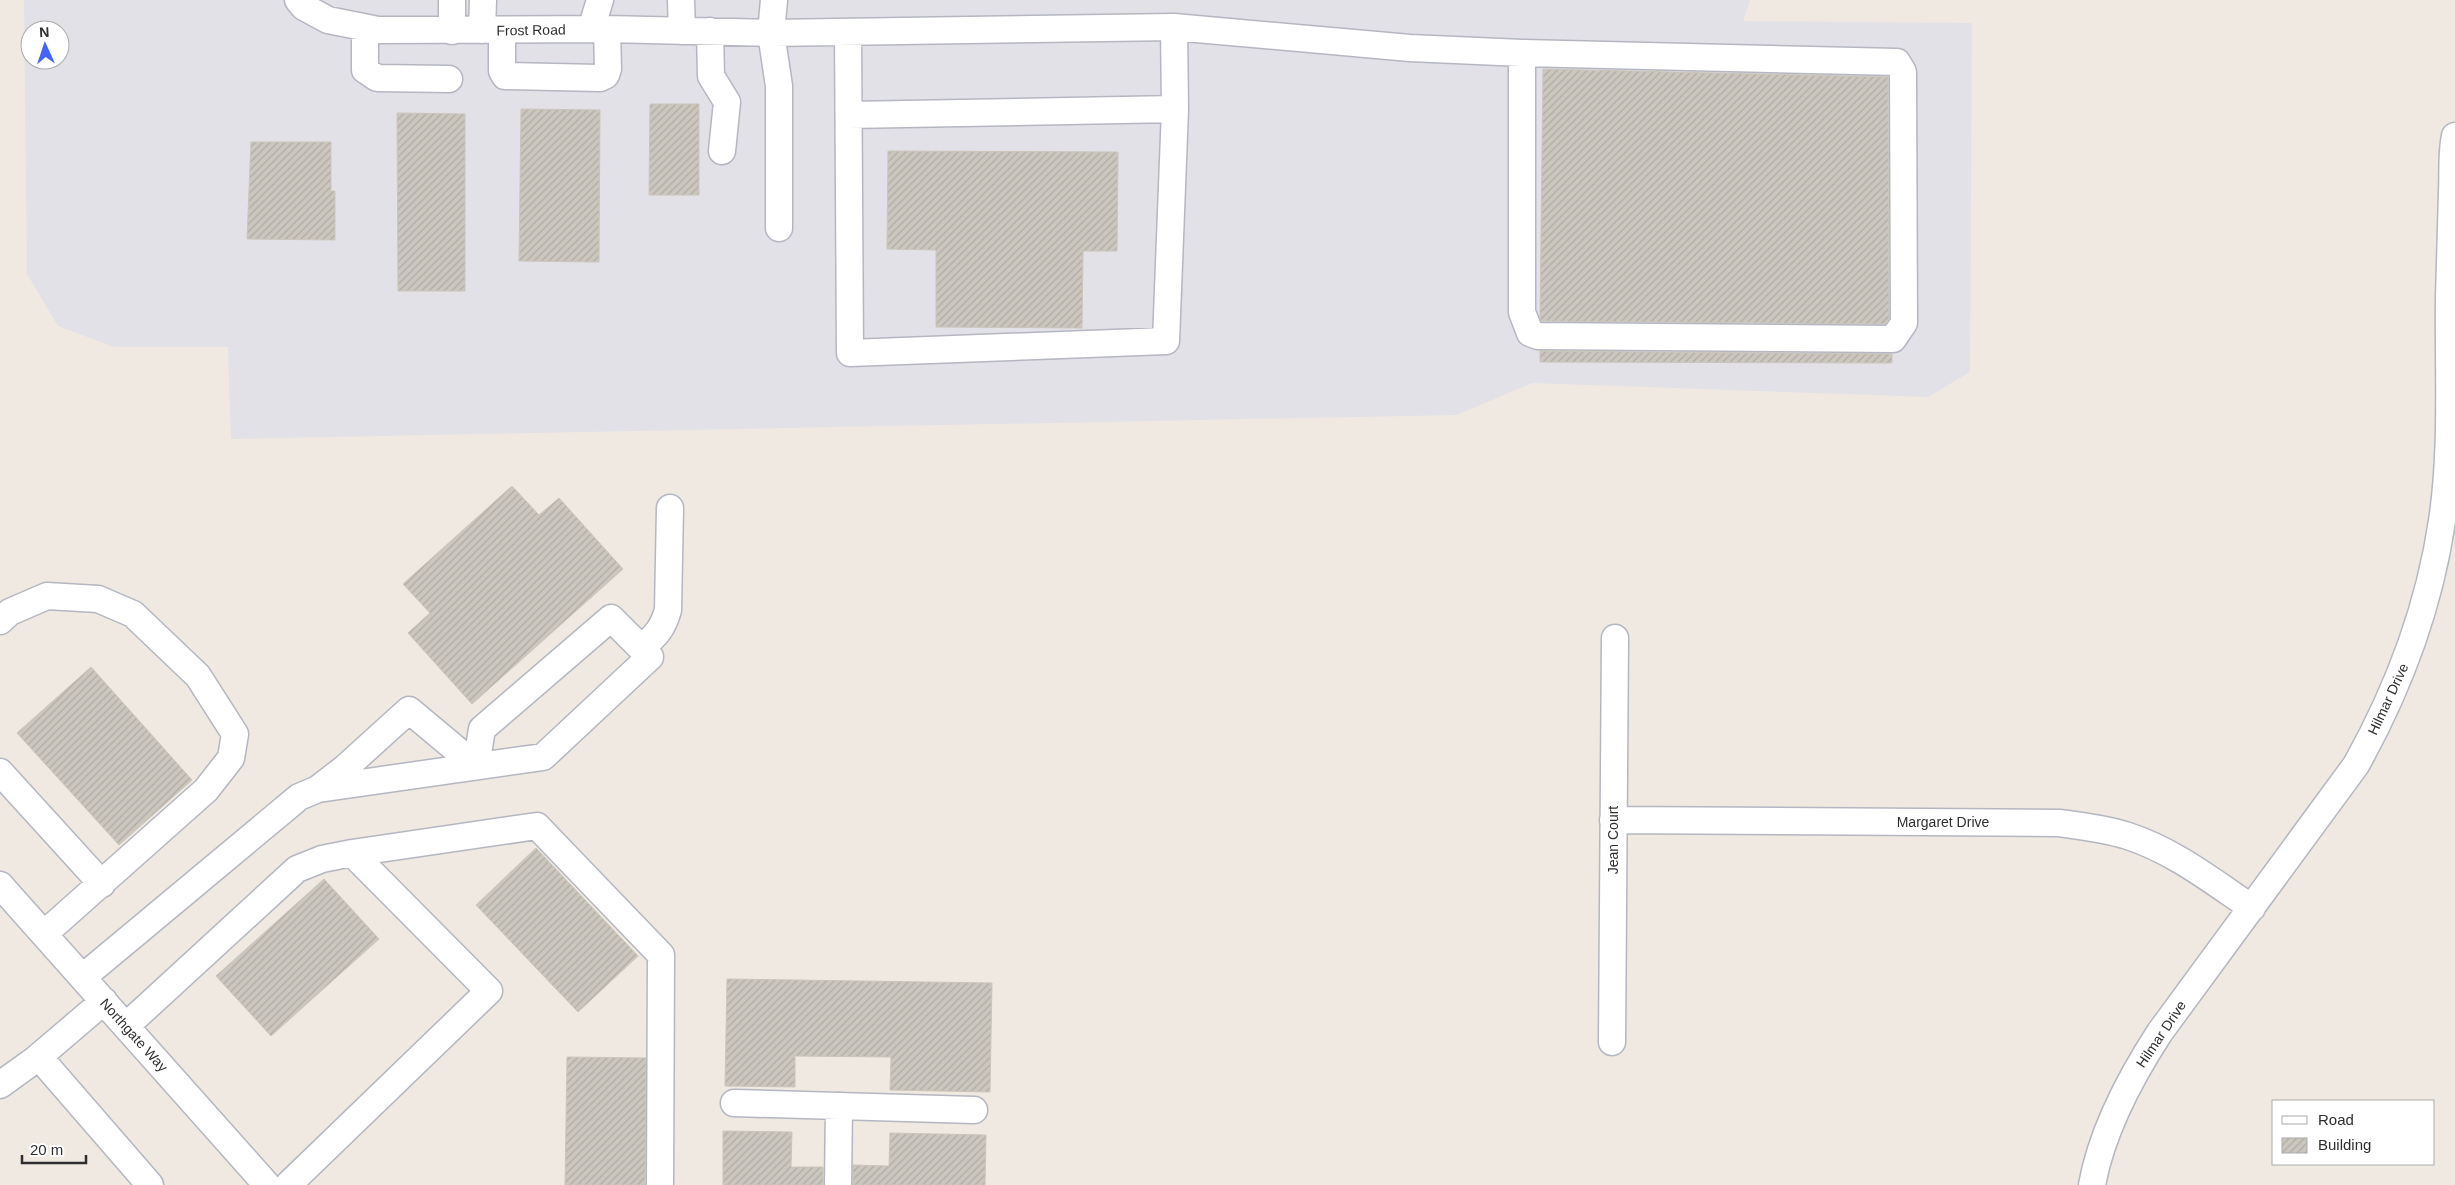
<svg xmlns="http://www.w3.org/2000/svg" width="2455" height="1185" viewBox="0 0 2455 1185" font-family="Arial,sans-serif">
  <defs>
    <pattern id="building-hatch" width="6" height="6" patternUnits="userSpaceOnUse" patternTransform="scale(1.25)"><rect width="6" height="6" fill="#cbc7bf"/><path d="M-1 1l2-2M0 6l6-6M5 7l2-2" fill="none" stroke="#afaba4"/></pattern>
  </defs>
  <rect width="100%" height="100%" fill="#efe9e1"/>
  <!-- industrial -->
  <path fill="#e3e1e8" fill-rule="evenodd" d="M24,0H1750L1743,21L1972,23L1970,372L1928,397L1532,383L1457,415L231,439L228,347H114L58,326L27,274ZM30,30H60V60H30Z"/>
  <!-- building -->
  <path fill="url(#building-hatch)" stroke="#cbc5ba" d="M1543,69L1888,77L1889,318L1885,324L1541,321L1540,317Z
    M650,104H699V195H649Z
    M521,109L600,110L599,262L519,261Z
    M397,113L465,114V291H398Z
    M251,142H331V191H335V240L247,239Z
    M888,151L1118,152L1117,251H1083L1082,328L936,327V250L887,249Z
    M1540,351L1892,354V363L1540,362Z
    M512,486L539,515L559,498L623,569L472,704L408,633L430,613L403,584Z
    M91,667L192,780L119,845L17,733Z
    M536,848L638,956L578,1012L476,905Z
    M324,879L379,939L271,1036L216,976Z
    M727,979L992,983L990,1092L890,1090L891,1057L795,1056V1087L725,1086Z
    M567,1057L646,1058L645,1185H565Z
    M723,1131L792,1132L791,1167H823V1185H723Z
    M890,1133L986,1135L985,1185H853V1165L889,1166Z"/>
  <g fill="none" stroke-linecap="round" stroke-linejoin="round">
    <!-- minor casing -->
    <g stroke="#b4b7c1" stroke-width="29">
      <path id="minor" d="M298,0L304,7L328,20L378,30L607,29L771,33L1174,27L1410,48L1522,53L1897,62L1903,72L1904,323L1893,339L1538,336L1530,333L1522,312V53
        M681,0L682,31
        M774,0L771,33L779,86V228
        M365,28V70L377,78L449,79
        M591,29L600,0
        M482,30L483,0
        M502,30V71L505,76L600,78L606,75L608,69L607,29
        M452,31V0
        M710,31L711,76L727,102L722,151
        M848,32L850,353L1166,341L1175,109L1174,27
        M849,115L1175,109
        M0,621L10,612L47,596L98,599L133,614L198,676L235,734L231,758L206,790L44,934
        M641,648C656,636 663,628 668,610L670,508
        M0,772L102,884
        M319,788L345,768L409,710L476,766
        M1613,820L2059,823C2083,826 2106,829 2128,836C2174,851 2212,881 2252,908
        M352,853L537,826L661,955L660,1185
        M0,885L267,1185
        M83,977L299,797L318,789L543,757L650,657L611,618L482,729L476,766
        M126,1026L297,869L322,859L352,853L489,991L288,1185
        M1612,1042L1615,638
        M39,1057L150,1185
        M0,1085L36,1059L104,1001
        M734,1103L974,1110
        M838,1185L839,1106
        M2092,1185C2102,1130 2130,1078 2160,1032L2356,765C2399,688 2429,609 2442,521C2453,449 2448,371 2449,298C2450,263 2451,228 2452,192C2453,174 2451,154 2455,136"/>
    </g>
    <!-- minor -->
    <use href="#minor" stroke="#fff" stroke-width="26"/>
  </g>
  <g text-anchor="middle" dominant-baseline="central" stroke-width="4" stroke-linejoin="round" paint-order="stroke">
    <!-- street labels -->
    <g font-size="14" fill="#2e2e2e" stroke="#fff">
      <text transform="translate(531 30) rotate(-1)">Frost Road</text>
      <text transform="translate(2388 699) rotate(-65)">Hilmar Drive</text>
      <text x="1943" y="822">Margaret Drive</text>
      <text transform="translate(1613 840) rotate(-90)">Jean Court</text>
      <text transform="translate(2161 1034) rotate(-56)">Hilmar Drive</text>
      <text transform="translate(134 1035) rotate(48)">Northgate Way</text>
    </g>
  </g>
  <!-- legend -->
  <rect x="2272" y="1100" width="162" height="65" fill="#ffffff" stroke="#ababab"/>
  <rect x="2282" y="1116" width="25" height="8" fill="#ffffff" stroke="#ababab"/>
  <text x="2318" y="1125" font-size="15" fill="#2e2e2e">Road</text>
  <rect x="2282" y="1138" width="25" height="15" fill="url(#building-hatch)" stroke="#ababab"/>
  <text x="2318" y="1150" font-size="15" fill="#2e2e2e">Building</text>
  <!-- north arrow -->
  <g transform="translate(45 45) rotate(357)"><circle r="24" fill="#ffffff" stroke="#ababab"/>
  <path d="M0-4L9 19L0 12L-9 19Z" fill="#4264fb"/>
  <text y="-8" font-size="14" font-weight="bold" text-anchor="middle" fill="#2e2e2e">N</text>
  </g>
  <!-- scale -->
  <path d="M22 1155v8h64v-8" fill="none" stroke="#2e2e2e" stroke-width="2.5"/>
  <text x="30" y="1155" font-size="15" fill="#2e2e2e" stroke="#ffffff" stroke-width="4" paint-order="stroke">20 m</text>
</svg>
